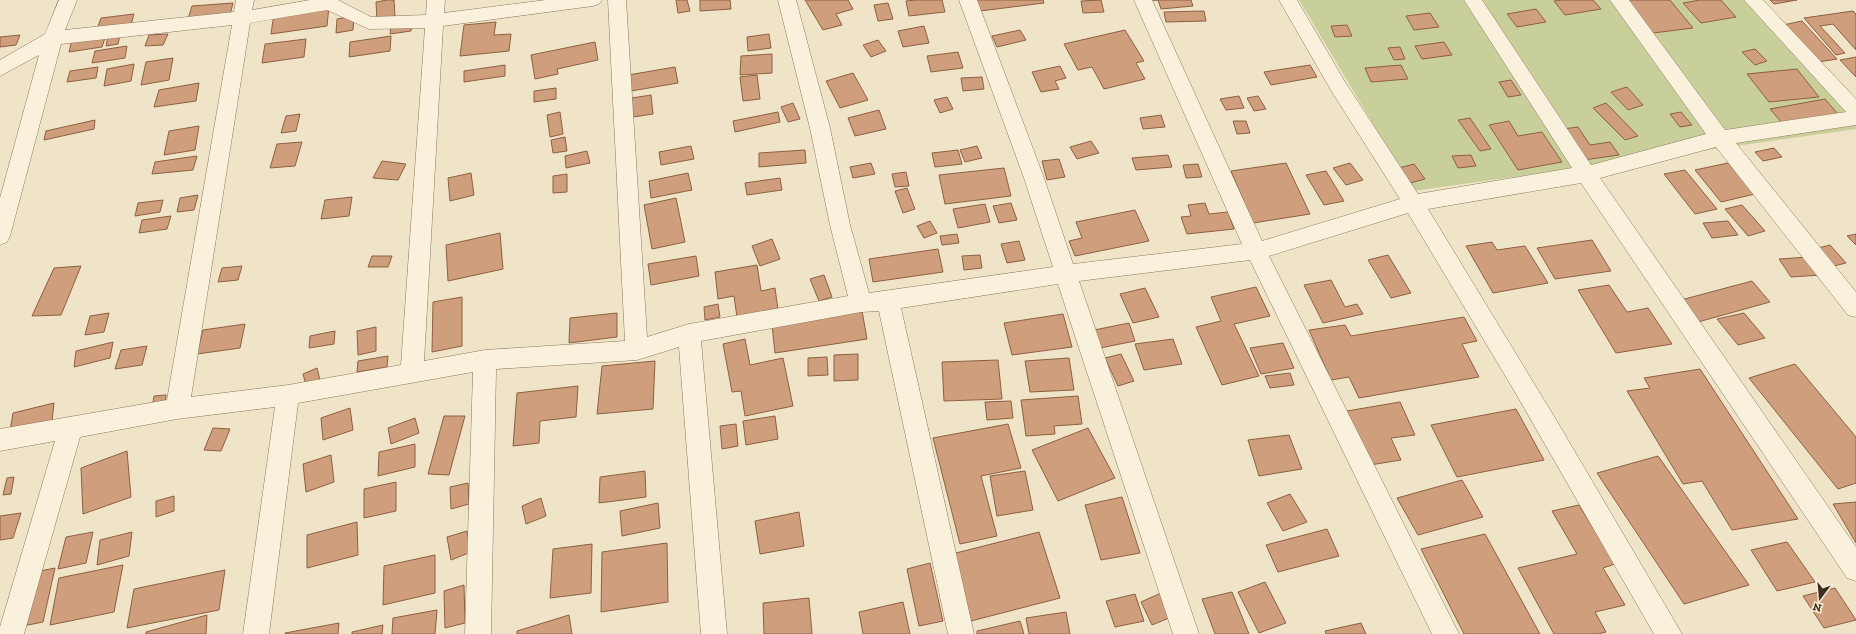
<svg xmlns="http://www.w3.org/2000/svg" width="1856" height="634" viewBox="0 0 1856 634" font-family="'Zilla Slab',serif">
  <rect width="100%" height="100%" fill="#f0e4c8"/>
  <!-- green -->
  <path fill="#c9cf9b" d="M1299,0H1758L1856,106V129L1413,191Z"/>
  <!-- building -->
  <path fill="#cf9f7d" stroke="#8d5f41" d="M387,0H394L395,16L377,20L376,2Z
    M676,0H687L690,11L678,13Z
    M700,0H730L731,9L700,11Z
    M805,0H848L853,9L836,14L842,25L823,30Z
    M916,0H942L945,12L909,16L906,1Z
    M977,0H1043L1044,3L980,11Z
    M1101,0L1104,12L1083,13L1081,1Z
    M1147,0H1191L1193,6L1161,9L1158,0Z
    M1562,0H1593L1601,9L1565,15L1554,1Z
    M1628,0H1670L1693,28L1653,33Z
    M1700,0H1721L1736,17L1701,23L1683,3Z
    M1770,0H1797L1774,4Z
    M233,3L230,15L188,19L192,6Z
    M888,3L893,19L878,21L874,5Z
    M329,6L327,26L271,34L274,13Z
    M1536,9L1546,22L1517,27L1507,14Z
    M1204,11L1206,21L1166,22L1164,12Z
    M1853,11L1856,14V50L1833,24L1820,26L1845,53L1836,55L1804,18Z
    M1430,13L1439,27L1414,30L1406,16Z
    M134,14L130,28L96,32L101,18Z
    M354,16L353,30L336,33L337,19Z
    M1802,21L1837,59L1818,62L1783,25Z
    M412,22L411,31L390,34L391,25Z
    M496,22L494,35L511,34L509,51L460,56L464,25Z
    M1347,25L1352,36L1335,37L1331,26Z
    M924,26L929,43L903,47L898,31Z
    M1020,30L1026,40L997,47L992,36Z
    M1125,30L1144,61L1136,63L1145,79L1104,89L1092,67L1078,70L1064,44Z
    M168,34L163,45L145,46L149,35Z
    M769,34L771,48L748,51L747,37Z
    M20,35L16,45L0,47V37Z
    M106,35L102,47L69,52L72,40Z
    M120,35L118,44L106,46L108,36Z
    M391,36L390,51L349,57L350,42Z
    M306,39L304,57L262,63L265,44Z
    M878,40L886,51L871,57L863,45Z
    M595,42L598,60L557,69L558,74L535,79L531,55Z
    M1444,42L1452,55L1422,59L1415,46Z
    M127,46L125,58L92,63L95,51Z
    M1400,47L1405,59L1394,60L1388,48Z
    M1755,49L1767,61L1755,65L1742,52Z
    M958,52L963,68L931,72L927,56Z
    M772,54V73L740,75L741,56Z
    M1856,57V77L1840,60Z
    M173,58L169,80L141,85L146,62Z
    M134,64L131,81L104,86L107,69Z
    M505,65V76L464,82V71Z
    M1310,65L1317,77L1271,85L1264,72Z
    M1401,65L1408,79L1371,82L1365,68Z
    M1060,66L1066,78L1055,81L1059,89L1041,92L1032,72Z
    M98,67L96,78L67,82L70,71Z
    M675,67L678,83L631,91L628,75Z
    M1797,69L1819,97L1769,102L1747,74Z
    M853,73L868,100L840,108L826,81Z
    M757,75L760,99L743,101L740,77Z
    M982,77L984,89L963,91L961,78Z
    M1511,80L1521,95L1508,97L1499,82Z
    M199,83L196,101L154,107L159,90Z
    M1627,87L1643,105L1628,110L1611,92Z
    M556,88V99L534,102V91Z
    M651,95L653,114L633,117L632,98Z
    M1239,96L1244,108L1226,110L1220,99Z
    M1258,96L1266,109L1254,111L1247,98Z
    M947,97L953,109L940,113L934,100Z
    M1825,99L1838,114L1783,124L1770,109Z
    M793,103L800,119L788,122L781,107Z
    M1606,103L1638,136L1625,140L1593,108Z
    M879,110L886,129L855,136L848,118Z
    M560,112L563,134L550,137L547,115Z
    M778,112L780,122L735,132L733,121Z
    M1681,112L1692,125L1680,127L1670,114Z
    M300,114L296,131L281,133L286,116Z
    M1161,115L1165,127L1143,129L1140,118Z
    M1470,118L1491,149L1480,151L1458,120Z
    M95,120L94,129L44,140L46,131Z
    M1233,121H1246L1250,133L1237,134Z
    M1509,121L1518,136L1542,132L1562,162L1518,170L1489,125Z
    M199,126L195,150L164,155L169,131Z
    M1578,127L1590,145L1610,142L1619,155L1584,160L1563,129Z
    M565,137L567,151L553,153L551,140Z
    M1091,141L1099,153L1077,159L1070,147Z
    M302,142L295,166L270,168L277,144Z
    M691,146L694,159L661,165L659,152Z
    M977,146L982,158L965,162L960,150Z
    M1774,148L1782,157L1763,161L1755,152Z
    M805,150L806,163L759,167V153Z
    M958,150L962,164L935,167L932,153Z
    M587,151L590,163L566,168L565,156Z
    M1168,155L1172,167L1136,170L1132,158Z
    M1471,155L1476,166L1458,168L1452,156Z
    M197,156L193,170L152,174L155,162Z
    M1059,159L1065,177L1047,180L1042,161Z
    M382,161L406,164L398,180L373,178Z
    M871,163L875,174L853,178L850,167Z
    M1286,163L1310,214L1253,223L1231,171Z
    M1350,163L1363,180L1346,185L1333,168Z
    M1728,163L1755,194L1721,202L1695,170Z
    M1198,164L1202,177L1186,178L1183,165Z
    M1414,164L1425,179L1410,183L1399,168Z
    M1004,168L1011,196L945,204L939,175Z
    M1685,170L1717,209L1695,214L1664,174Z
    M1326,171L1344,201L1324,205L1306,175Z
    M906,172L909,186L895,187L892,174Z
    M471,173L474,195L450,201L448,178Z
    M688,173L692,190L651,198L649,181Z
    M567,174V192L553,193V176Z
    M780,178L782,190L747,195L745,183Z
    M907,188L915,209L903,213L895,191Z
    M198,195L194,210L177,212L180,198Z
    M352,197L349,216L321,219L325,200Z
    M676,198L685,242L652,249L644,205Z
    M163,200L160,212L135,216L138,203Z
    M1011,203L1017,220L999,223L993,206Z
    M1205,203L1209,214L1228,212L1234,229L1187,234L1181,217L1191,216L1188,205Z
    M985,204L990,222L958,228L953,209Z
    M1742,205L1765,231L1748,236L1725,209Z
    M1135,210L1149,241L1075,256L1069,241L1082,238L1076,222Z
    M171,216L167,229L139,233L142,220Z
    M930,221L937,233L924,238L917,226Z
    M1728,221L1738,235L1712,238L1703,223Z
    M500,233L503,269L448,281L446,245Z
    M957,234L959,243L942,245L940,236Z
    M1856,234V245L1847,236Z
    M772,239L780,259L760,266L752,246Z
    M1592,240L1611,271L1555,279L1537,248Z
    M1019,241L1025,260L1007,263L1001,244Z
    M1492,242L1497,250L1525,246L1548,283L1493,293L1466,246Z
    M1830,245L1846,263L1834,266L1818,248Z
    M938,249L943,272L873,282L869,259Z
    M980,255L982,268L964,270L962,256Z
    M1388,255L1411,293L1391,298L1368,260Z
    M372,256H392L388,267H368Z
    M696,256L699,276L651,285L648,264Z
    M1809,257L1821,275L1791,277L1779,259Z
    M757,265L761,291L775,288L778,310L737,317L734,296L718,299L715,272Z
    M81,266L61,315L32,316L54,268Z
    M242,266L238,280L218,282L222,268Z
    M824,275L832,297L819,301L810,279Z
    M1331,280L1345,307L1357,304L1363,314L1323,323L1304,285Z
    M1752,281L1770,302L1698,322L1681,300Z
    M1609,285L1627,312L1648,308L1672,344L1616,353L1578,290Z
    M1256,287L1270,316L1234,324L1259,376L1222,385L1196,327L1221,321L1211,297Z
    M1145,288L1159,317L1133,323L1120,294Z
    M462,297V346L432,352L433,302Z
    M718,304L720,317L705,320L704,307Z
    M862,311L867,339L775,353L772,325Z
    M109,313L104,332L85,335L90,316Z
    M617,313V337L569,343L570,318Z
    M1744,313L1765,338L1738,345L1717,319Z
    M1063,314L1072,347L1012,355L1004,323Z
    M1464,317L1477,341L1462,344L1479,377L1359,398L1349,377L1331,380L1309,330L1345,325L1351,336Z
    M1129,323L1135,341L1100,348L1094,330Z
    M245,324L240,348L197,354L203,330Z
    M376,327V351L358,355L357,331Z
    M335,331L334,344L309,348L310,336Z
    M745,339L750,365L783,358L793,406L745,416L741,391L732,392L723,344Z
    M1173,339L1182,364L1144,370L1135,344Z
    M113,342L110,358L74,367L76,351Z
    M1283,343L1294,368L1261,374L1250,348Z
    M147,346L142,365L115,369L121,350Z
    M858,354V380L834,381V355Z
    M1121,354L1134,381L1118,386L1105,358Z
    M388,356L387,367L357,372L358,361Z
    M827,357L828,375L808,376V358Z
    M1069,358L1074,390L1030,392L1025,361Z
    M998,360L1002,399L944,401L942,362Z
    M655,361L653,409L597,414L602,366Z
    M1795,364L1856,437V483L1838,489L1749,378Z
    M317,368L321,384L307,389L303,374Z
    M1700,369L1798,519L1732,530L1702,481L1683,484L1627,391L1650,388L1644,378Z
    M1290,373L1294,385L1270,388L1265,376Z
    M578,386L576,417L540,421L539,443L513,446L517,393Z
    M166,395L165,405L152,408L154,396Z
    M1078,396L1082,424L1054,426L1055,434L1026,436L1021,400Z
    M1011,401L1013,418L987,420L985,402Z
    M1400,402L1415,435L1391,438L1401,460L1370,465L1347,411Z
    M54,403L52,421L10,431L13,413Z
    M350,408L353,430L323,440L321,418Z
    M1516,409L1544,460L1457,477L1431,425Z
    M444,416H465L449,475L428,474Z
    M775,416L778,439L746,445L743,421Z
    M415,418L419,433L391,444L388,428Z
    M736,424L738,446L722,449L720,426Z
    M1008,424L1021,468L981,476L997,536L960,544L933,438Z
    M213,428L230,429L221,451L204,450Z
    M1088,428L1115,478L1058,501L1032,450Z
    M1289,435L1302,469L1259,476L1248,440Z
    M415,444V467L378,476L379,452Z
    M127,451L131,497L83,514L81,468Z
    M331,455L334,482L306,492L303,464Z
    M1658,456L1749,585L1684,604L1597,473Z
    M645,471L646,497L599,503L600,477Z
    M1025,471L1033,510L997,516L990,476Z
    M14,477L11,494L3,495L7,478Z
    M1462,480L1483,517L1418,535L1397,498Z
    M396,482V511L364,518V489Z
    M468,483L469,504L451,509L450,487Z
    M1290,494L1307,522L1283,531L1267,503Z
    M174,496V511L156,517V501Z
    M1122,497L1140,553L1101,560L1085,505Z
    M541,498L546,516L526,524L522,506Z
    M1856,502V543L1833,504Z
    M658,503L660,528L622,536L620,511Z
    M1579,505L1615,564L1603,568L1625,605L1595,612L1606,632L1598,634H1554L1518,568L1577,554L1552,511Z
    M799,512L804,546L760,554L755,521Z
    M21,513L13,538L0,540V516Z
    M357,522L358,555L307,568V535Z
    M1327,529L1339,556L1278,572L1266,545Z
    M467,531L471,552L451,560L447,537Z
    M93,532L86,563L58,569L66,537Z
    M132,532L129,556L97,565L100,540Z
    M1039,532L1060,598L967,622L948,555Z
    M1485,534L1540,634H1464L1421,549Z
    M1787,542L1815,582L1777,591L1751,550Z
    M667,543L668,602L601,612L602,552Z
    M592,544L591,593L550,598L553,549Z
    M435,555V593L383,605L384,566Z
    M930,563L943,621L919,626L907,569Z
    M123,565L114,612L50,625L59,578Z
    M55,568L43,622L18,627L30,573Z
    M225,570L219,610L127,628L134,589Z
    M1265,582L1286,623L1259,633L1238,592Z
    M464,585L465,623L445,628L444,591Z
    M1835,588L1856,620L1824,628L1803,596Z
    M1232,592L1249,634H1215L1202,599Z
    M1161,593L1174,616L1152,625L1141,602Z
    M1135,594L1144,621L1115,627L1106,601Z
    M809,598L812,634H764L763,603Z
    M903,602L910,634H863L859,612Z
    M437,610L435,634H392L393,618Z
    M1066,612L1070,634H1029L1026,618Z
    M207,615L206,634H146V632Z
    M569,615L572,634H517V631Z
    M1020,621L1024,634H977V631Z
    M339,623L338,634H285V633Z
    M1361,623L1366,634H1326L1325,631Z
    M383,625L382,634H352V632Z"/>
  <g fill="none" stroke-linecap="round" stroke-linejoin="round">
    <!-- minor casing -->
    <g stroke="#8d765c" stroke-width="1">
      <path id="minor" d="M59,0H77L65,30L234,12L236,0H254L252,10L310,0H338L371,17L426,15L427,0H445L444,13L546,0H602L599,4L593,6L443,26L424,361L485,350L625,341L608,0H626L647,337L689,324L848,296L830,225L810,128L778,0H796L830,128L850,225L869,293L1053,267L1024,178L959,0H977L1044,178L1073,264L1242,244L1134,0H1152L1262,241L1400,199L1332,92L1279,0H1297L1345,82L1418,194L1572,168L1464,0H1482L1591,165L1706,134L1610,0H1629L1725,130L1846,112L1744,0H1763L1856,99V125L1736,143L1856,292V317L1848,315L1716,147L1600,178L1856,547V581L1847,578L1581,183L1428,209L1558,423L1682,634H1654L1512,387L1408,213L1269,256L1459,634H1432L1250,260L1079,281L1199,634H1173L1058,284L901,308L974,634H948L879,311L861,312L701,341L727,634H701L679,347L637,360L496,369L491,634H465L473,372L298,403L269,634H243L275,407L177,419L80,437L24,634H0V627L55,441L0,451V429L167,400L232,25L61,44L10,236L7,242L0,245V198L39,55L0,76V60L45,34ZM327,10L369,29L425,28L401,365L288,385L191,397L250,23Z"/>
    </g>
    <!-- minor -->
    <use href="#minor" fill="#faf1dc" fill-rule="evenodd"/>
  </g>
  <!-- north arrow -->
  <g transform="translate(1820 598) rotate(196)" stroke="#f7eed8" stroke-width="3" paint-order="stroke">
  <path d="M0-3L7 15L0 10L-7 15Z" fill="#3d2e20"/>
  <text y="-6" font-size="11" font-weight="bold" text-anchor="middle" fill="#3d2e20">N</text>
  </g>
</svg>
